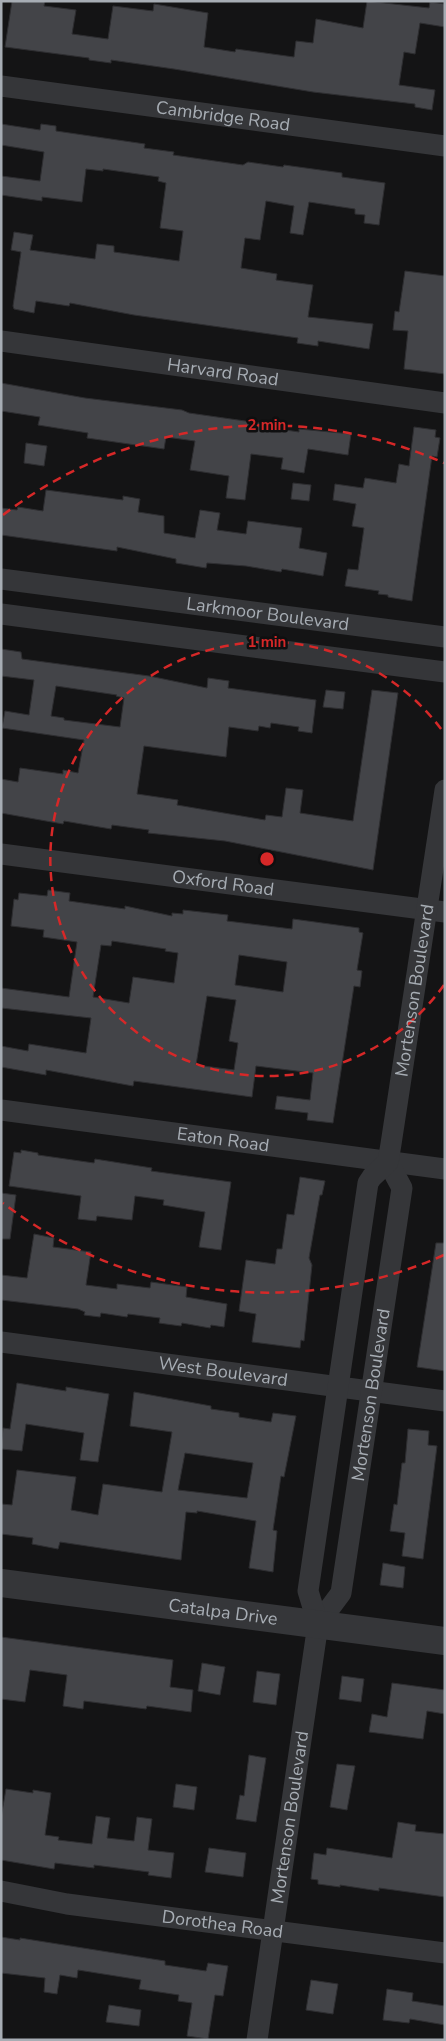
<svg xmlns="http://www.w3.org/2000/svg" width="446" height="2041" viewBox="0 0 446 2041" font-family="'Nunito Sans',sans-serif">
  <rect width="100%" height="100%" fill="#141415"/>
  <!-- building -->
  <path fill="#434448" stroke="#2e2e31" fill-rule="evenodd" d="M12,1H45L44,6L76,10L72,34L108,39L113,6L153,11L154,4L208,13L204,47L235,52L236,49L294,57L296,41L313,43L316,19L363,28L367,1L429,8L430,2L445,4V27L420,23L415,54L404,52L399,85L435,90L432,110L415,107V104L313,92L174,69L111,60V63L89,60V58L5,47Z
    M1,124L40,130L41,124L56,126V131L145,144L144,148L174,152L173,155L243,165L248,162L283,167L284,165L342,173V177L385,183L379,225L364,223L365,215L355,214V209L309,202L303,235L290,233L294,206L266,201L260,240L245,238L241,268L277,274L276,280L313,285L308,317L373,324L369,349L318,341V346L297,343L298,338L134,315L70,303L69,306L36,301L34,313L14,309L13,306L21,252L11,250L14,232L33,235L30,250L95,259L97,244L114,246V252L179,261L183,231L160,228L166,183L158,181L159,177L103,169V171L86,169L82,202L42,197V201L1,195V176L40,181L44,152L1,145Z
    M405,271L445,276V374L404,369L408,331L393,330L395,311L399,312Z
    M1,383L85,398L182,410L189,413L266,424L265,427L299,432V429L351,434L348,455L308,449L304,473L281,469L283,458L251,454L245,500L226,498L229,476L190,470L195,441L166,437L164,449L87,438L88,433L38,425L40,417L1,411Z
    M414,427L436,430L435,437L440,438L437,457L432,456L412,601L388,597V595L378,594L379,591L345,586L348,569L358,570L364,528L352,526L356,504L333,500L335,484L363,488L365,478L396,483L399,464L409,466Z
    M26,443L47,446L44,466L24,463Z
    M293,483L311,485L309,501L291,499Z
    M46,490L123,500V496L140,499L138,512L164,516V533L195,538L200,510L220,513L217,530L246,534L248,521L302,528L299,548L327,553L323,576L282,569L281,572L246,566L207,563L206,568L176,563V559L117,547V551L1,535V508L17,510L18,507L43,511Z
    M1,649L21,652L22,659L149,676L207,688L208,678L229,681L228,688L316,700L312,733L298,731L299,727L271,723L270,728L259,726L258,731L229,727L226,757L144,746L137,794L178,800L177,805L265,820L266,815L282,817L286,788L303,790L300,813L353,821L372,690L398,693L373,870L225,841L148,833L149,830L112,825L111,829L64,821L63,824L1,813V779L18,782L20,768L63,774V770L78,773L84,740L2,728L5,711L29,715L34,680L1,676ZM56,686L117,695L116,696L124,698L120,727L64,720V718L51,716Z
    M326,690L345,692L343,709L323,707Z
    M48,890L70,893L69,901L125,909V906L172,916V913L183,914V910L228,915L227,921L292,929L293,919L359,928V932L363,933L357,970L362,971L360,987L354,986L333,1123L307,1120L308,1113L275,1109L277,1096L310,1100L313,1073L256,1066L252,1097L134,1081L133,1086L46,1070V1075L1,1067V1046L28,1051L29,1044L86,1053L91,1018L1,1008V988L69,997L77,942L43,937L44,930L11,926L14,899L18,900L19,893L47,896ZM112,941L166,949L165,951L178,953L174,983L133,977L129,1003L93,997L101,945L111,946ZM239,955L287,962L283,992L235,985ZM207,996L236,1000L229,1041L238,1043L234,1070L196,1065Z
    M21,1150L38,1153V1155L94,1163L95,1159L152,1168L151,1171L231,1182L221,1250L199,1247L205,1212L163,1205L164,1200L135,1196L132,1220L97,1216L96,1221L78,1219L81,1196L9,1186L14,1152L21,1153Z
    M300,1177L325,1181L322,1195H320L309,1258L312,1265L304,1341L301,1340L300,1348L252,1342L256,1314L239,1311L246,1260L275,1264L277,1249H282L287,1214L294,1215Z
    M1,1193L16,1195L10,1239H1Z
    M34,1234L54,1238L53,1247L91,1252L86,1285L117,1289V1284L150,1288L151,1282L187,1287L186,1297L227,1304L224,1327L211,1325L210,1328L182,1323L181,1326L166,1324L159,1323L160,1318L128,1314L127,1317L101,1313L100,1317L84,1315L85,1312L78,1309L1,1300V1275L27,1278Z
    M436,1243H445V1371L417,1367Z
    M17,1383L66,1391V1387L109,1394L98,1462L80,1460L84,1433L26,1424L22,1451L1,1449L3,1428L10,1429Z
    M134,1392L211,1406V1409L239,1413V1417L271,1422L273,1413L296,1416L284,1477L281,1476L273,1530L277,1531L273,1572L249,1568L256,1521L197,1511V1513L186,1512L181,1560L60,1542L58,1549L32,1544L33,1538L1,1534V1504L12,1505L17,1470L76,1477L71,1510L98,1515L103,1484L162,1492L172,1432L130,1426ZM185,1453L253,1463L247,1498L178,1490Z
    M408,1429L429,1431L428,1445L437,1446L423,1559L402,1556L405,1533L390,1531L394,1504L397,1505L402,1463H405Z
    M383,1563L405,1567L403,1588L380,1585Z
    M1,1637L173,1660L170,1687L193,1690L191,1712L147,1706L146,1709L84,1701L83,1709L63,1706L67,1675L30,1670L25,1702L1,1699Z
    M202,1663L225,1667L220,1695L198,1691Z
    M257,1671L280,1674L276,1705L253,1702Z
    M342,1676L364,1679L361,1702L339,1699Z
    M392,1683L445,1690V1714L427,1711L423,1739L369,1732L372,1714L387,1717Z
    M249,1755L266,1758L256,1822L236,1819L240,1795L244,1796Z
    M337,1764L355,1766L347,1810L330,1807Z
    M176,1784L197,1787L194,1810L173,1807Z
    M6,1789L33,1793V1790L51,1793L45,1835L59,1837L58,1840L92,1844L96,1816L110,1818L107,1838L134,1841L137,1817L152,1819L148,1850L174,1853L171,1878L148,1875L149,1872L94,1865V1868L55,1863L54,1869L1,1860V1818Z
    M398,1822L416,1825L415,1831L445,1834V1897L379,1888V1891L340,1885V1887L318,1884V1880L311,1879L314,1853L326,1855L327,1848L392,1858Z
    M209,1848L246,1853L243,1877L205,1872Z
    M1,1937L20,1940V1938L165,1961V1965L206,1971L208,1963L228,1966L223,1996L215,1995L208,2039L187,2036L192,2003L178,2001L179,1995L139,1989L141,1980L78,1970L77,1978L60,1975L57,1994L44,1992L45,1978L1,1973Z
    M311,1980L338,1984L333,2014L306,2010Z
    M387,1989L413,1993L412,2001L445,2006V2025L410,2019L409,2023L383,2020Z
    M109,2005L141,2010L139,2026L106,2022Z"/>
  <g fill="none" stroke-linecap="round" stroke-linejoin="round">
    <!-- minor -->
    <g stroke="#353639" stroke-width="21">
      <path id="s1" d="M1,86L445,146"/>
      <path id="s2" d="M1,341L445,403"/>
      <path id="s3" d="M1,579L445,637"/>
      <path d="M1,614L445,672"/>
      <path id="s4" d="M1,854L445,912"/>
      <path id="s5" d="M1,1110L445,1169"/>
      <path id="s6" d="M1,1342L445,1401"/>
      <path id="s7" d="M318,1624L341,1593L402,1188L388,1162"/>
      <path id="s8" d="M1,1891L67,1904L445,1953"/>
      <path id="s9" d="M257,2040L318,1624L308,1591L368,1183L372,1177L388,1162L391,1144L445,790"/>
    </g>
    <!-- tertiary -->
    <path stroke="#353639" stroke-width="28" id="s10" d="M1,1583L445,1641"/>
  </g>
  <!-- distance rings -->
  <g fill="none" stroke="#d62828" stroke-width="2.5" stroke-dasharray="9 6">
    <path d="M444 985A217 217 0 1 1 444 733"/>
    <path d="M444 1255A434 434 0 0 1 3 1203M3 515A434 434 0 0 1 444 463"/>
  </g>
  <g text-anchor="middle" dominant-baseline="central" stroke-width="5" stroke-linejoin="round" paint-order="stroke">
    <!-- street labels -->
    <g font-size="18" fill="#a7adb4" stroke="#0f0f10">
      <text stroke="none"><textPath href="#s1" startOffset="224">Cambridge Road</textPath></text>
      <text stroke="none"><textPath href="#s2" startOffset="224">Harvard Road</textPath></text>
      <text stroke="none"><textPath href="#s3" startOffset="269">Larkmoor Boulevard</textPath></text>
      <text stroke="none"><textPath href="#s4" startOffset="224">Oxford Road</textPath></text>
      <text stroke="none"><textPath href="#s9" startOffset="1070">Mortenson Boulevard</textPath></text>
      <text stroke="none"><textPath href="#s5" startOffset="224">Eaton Road</textPath></text>
      <text stroke="none"><textPath href="#s6" startOffset="224">West Boulevard</textPath></text>
      <text stroke="none"><textPath href="#s7" startOffset="239">Mortenson Boulevard</textPath></text>
      <text stroke="none"><textPath href="#s10" startOffset="224">Catalpa Drive</textPath></text>
      <text stroke="none"><textPath href="#s9" startOffset="225">Mortenson Boulevard</textPath></text>
      <text stroke="none"><textPath href="#s8" startOffset="224">Dorothea Road</textPath></text>
    </g>
  </g>
  <circle cx="267" cy="859" r="8" fill="#d62828" stroke="#0f0f10" stroke-width="2.5"/>
  <g font-size="15" text-anchor="middle" font-weight="bold" fill="#d62828" stroke="#0f0f10" stroke-width="5" stroke-linejoin="round" paint-order="stroke">
    <text x="267" y="430">2 min</text>
    <text x="267" y="647">1 min</text>
  </g>
  <!-- border -->
  <rect width="446" height="2041" fill="none" stroke="#a7adb4" stroke-width="5"/>
</svg>
